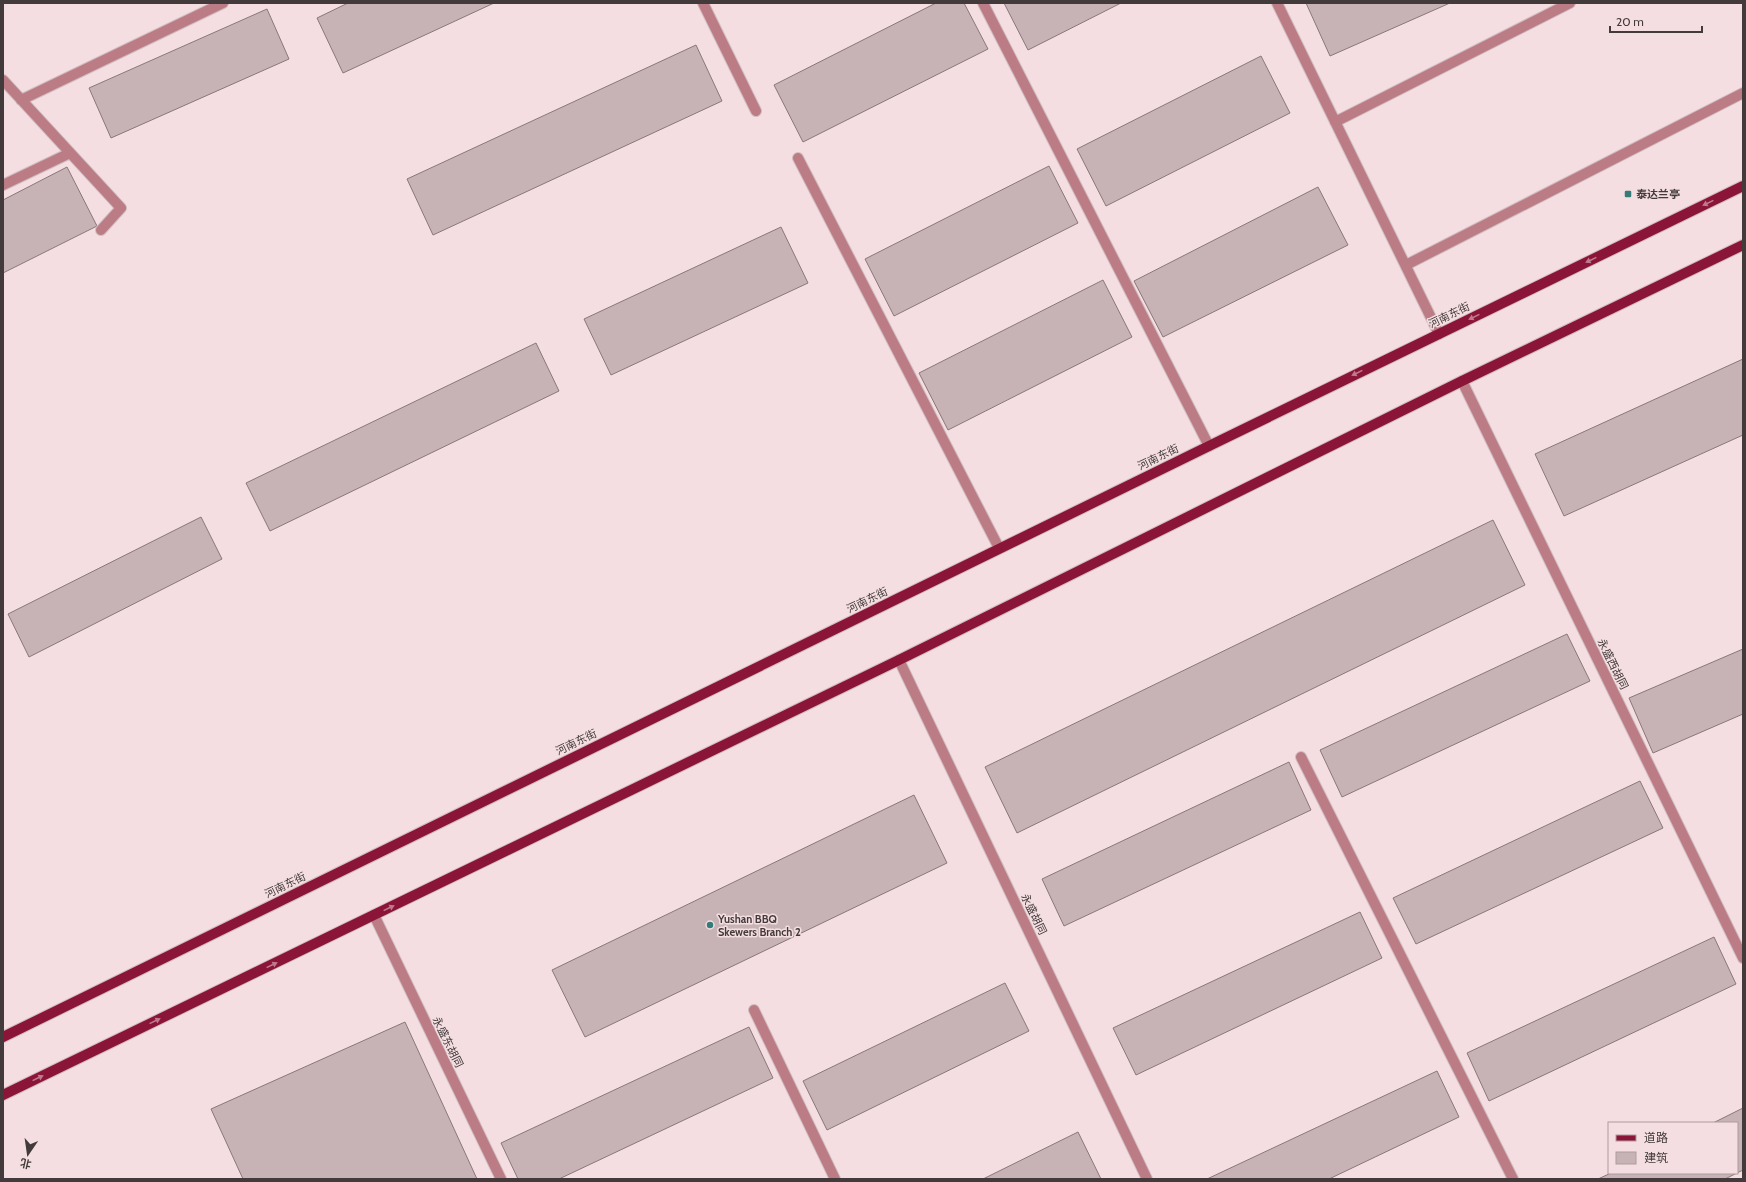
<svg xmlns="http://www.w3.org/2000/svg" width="1746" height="1182" viewBox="0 0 1746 1182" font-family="Cabin,'Noto Sans SC',sans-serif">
  <rect width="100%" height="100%" fill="#f4dee1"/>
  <!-- building -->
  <path fill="#c7b3b5" stroke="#8a7779" d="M348,3H494L343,73L317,18Z
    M936,3H964L988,49L803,142L774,85Z
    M1004,3H1121L1028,50Z
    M1306,3H1450L1330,56Z
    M267,9L289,59L111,138L89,88Z
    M696,45L722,101L433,235L407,179Z
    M1261,56L1290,113L1106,206L1077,149Z
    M1049,166L1078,223L894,316L865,259Z
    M67,167L97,226L3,273V200Z
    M1318,187L1348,245L1163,337L1134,281Z
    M781,227L808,283L611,375L584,319Z
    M1103,280L1132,337L948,430L919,373Z
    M536,343L559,391L270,531L246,483Z
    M1743,359V435L1564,516L1535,454Z
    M201,517L222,559L29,657L8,614Z
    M1493,520L1525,585L1017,833L985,767Z
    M1567,634L1590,681L1342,797L1320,750Z
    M1743,649V714L1653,753L1629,698Z
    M1289,762L1311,810L1064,926L1042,879Z
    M1640,781L1663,828L1416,944L1393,898Z
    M914,795L947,863L585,1037L552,970Z
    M1360,912L1382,958L1136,1075L1113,1028Z
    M1714,937L1736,984L1489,1101L1467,1053Z
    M1005,983L1029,1031L827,1130L803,1081Z
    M405,1022L477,1179H243L211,1109Z
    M749,1027L773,1078L559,1179H518L501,1143Z
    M1437,1071L1459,1117L1329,1179H1207Z
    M1743,1108V1170L1725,1179H1598L1611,1173H1737V1123H1713Z
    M1078,1132L1101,1179H983Z"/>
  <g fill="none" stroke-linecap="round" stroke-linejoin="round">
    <!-- minor casing -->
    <g stroke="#d0bdc0" stroke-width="12">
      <path id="minor" d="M703,3L756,111
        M983,3L1209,446
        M1277,3L1439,334
        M3,80L121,208L101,230
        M21,100L223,3
        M1335,122L1570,3
        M798,158L999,548
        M3,185L70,153
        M1406,265L1743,93
        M1462,381L1743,958
        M899,660L1147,1179
        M1301,757L1513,1179
        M374,915L501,1179
        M754,1010L835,1179"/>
    </g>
    <!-- major casing -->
    <g stroke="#d0bdc0" stroke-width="12">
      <path id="major" d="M3,1037L1209,446L1743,186
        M3,1095L899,660L1462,381L1743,245"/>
    </g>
    <!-- minor -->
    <use href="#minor" stroke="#bc7c85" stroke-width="10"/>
    <!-- major -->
    <use href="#major" stroke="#8b1439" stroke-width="10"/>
  </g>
  <!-- one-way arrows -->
  <defs><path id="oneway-solid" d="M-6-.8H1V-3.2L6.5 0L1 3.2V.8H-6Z"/></defs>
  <g fill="#c0798d">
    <use href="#oneway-solid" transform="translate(1708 203) rotate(154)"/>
    <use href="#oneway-solid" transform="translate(1591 260) rotate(154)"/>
    <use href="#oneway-solid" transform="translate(1474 317) rotate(154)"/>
    <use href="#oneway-solid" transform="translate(1357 373) rotate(154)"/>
    <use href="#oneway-solid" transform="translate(389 908) rotate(-26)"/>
    <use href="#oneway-solid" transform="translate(272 965) rotate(-26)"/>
    <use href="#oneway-solid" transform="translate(155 1021) rotate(-26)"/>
    <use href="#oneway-solid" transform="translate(38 1078) rotate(-26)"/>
  </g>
  <!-- markers -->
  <g fill="#347c78" stroke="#f4dee1" stroke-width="1.5">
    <rect x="1624" y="190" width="8" height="8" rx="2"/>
    <circle cx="710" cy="925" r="4"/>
  </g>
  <g text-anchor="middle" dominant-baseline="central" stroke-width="3" stroke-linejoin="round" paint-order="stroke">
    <!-- poi labels -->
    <g font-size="11" font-weight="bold" fill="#423a3b" stroke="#f4dee1" text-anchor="start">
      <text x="1636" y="194">泰达兰亭</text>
      <text x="718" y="919">Yushan BBQ<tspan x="718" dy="13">Skewers Branch 2</tspan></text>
    </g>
    <!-- street labels -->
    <g font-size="11" fill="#423a3b" stroke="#f4dee1">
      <text transform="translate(1449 315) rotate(-26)">河南东街</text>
      <text transform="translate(1158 457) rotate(-26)">河南东街</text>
      <text transform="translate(867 600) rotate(-26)">河南东街</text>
      <text transform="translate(1613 664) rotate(64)">永盛西胡同</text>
      <text transform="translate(576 742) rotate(-26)">河南东街</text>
      <text transform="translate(285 885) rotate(-26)">河南东街</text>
      <text transform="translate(1034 914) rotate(64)">永盛胡同</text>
      <text transform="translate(448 1042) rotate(64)">永盛东胡同</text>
    </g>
  </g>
  <!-- border -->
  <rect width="1746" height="1182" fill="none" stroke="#423a3b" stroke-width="8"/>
  <!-- legend -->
  <rect x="1608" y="1122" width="130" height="52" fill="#f4dee1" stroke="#ad9c9f"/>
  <rect x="1616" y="1135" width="20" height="6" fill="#8b1439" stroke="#ad9c9f"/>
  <text x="1644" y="1142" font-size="12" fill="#423a3b">道路</text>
  <rect x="1616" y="1152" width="20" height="12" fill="#c7b3b5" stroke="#ad9c9f"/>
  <text x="1644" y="1162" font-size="12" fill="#423a3b">建筑</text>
  <!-- north arrow -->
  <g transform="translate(28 1154) rotate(193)" stroke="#f4dee1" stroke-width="3" paint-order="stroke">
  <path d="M0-3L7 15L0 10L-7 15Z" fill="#423a3b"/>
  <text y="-6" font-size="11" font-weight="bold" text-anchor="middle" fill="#423a3b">北</text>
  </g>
  <!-- scale -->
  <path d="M1610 26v6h92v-6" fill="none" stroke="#423a3b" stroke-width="2"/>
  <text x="1616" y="26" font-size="12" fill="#423a3b" stroke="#f4dee1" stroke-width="3" paint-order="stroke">20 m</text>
</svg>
